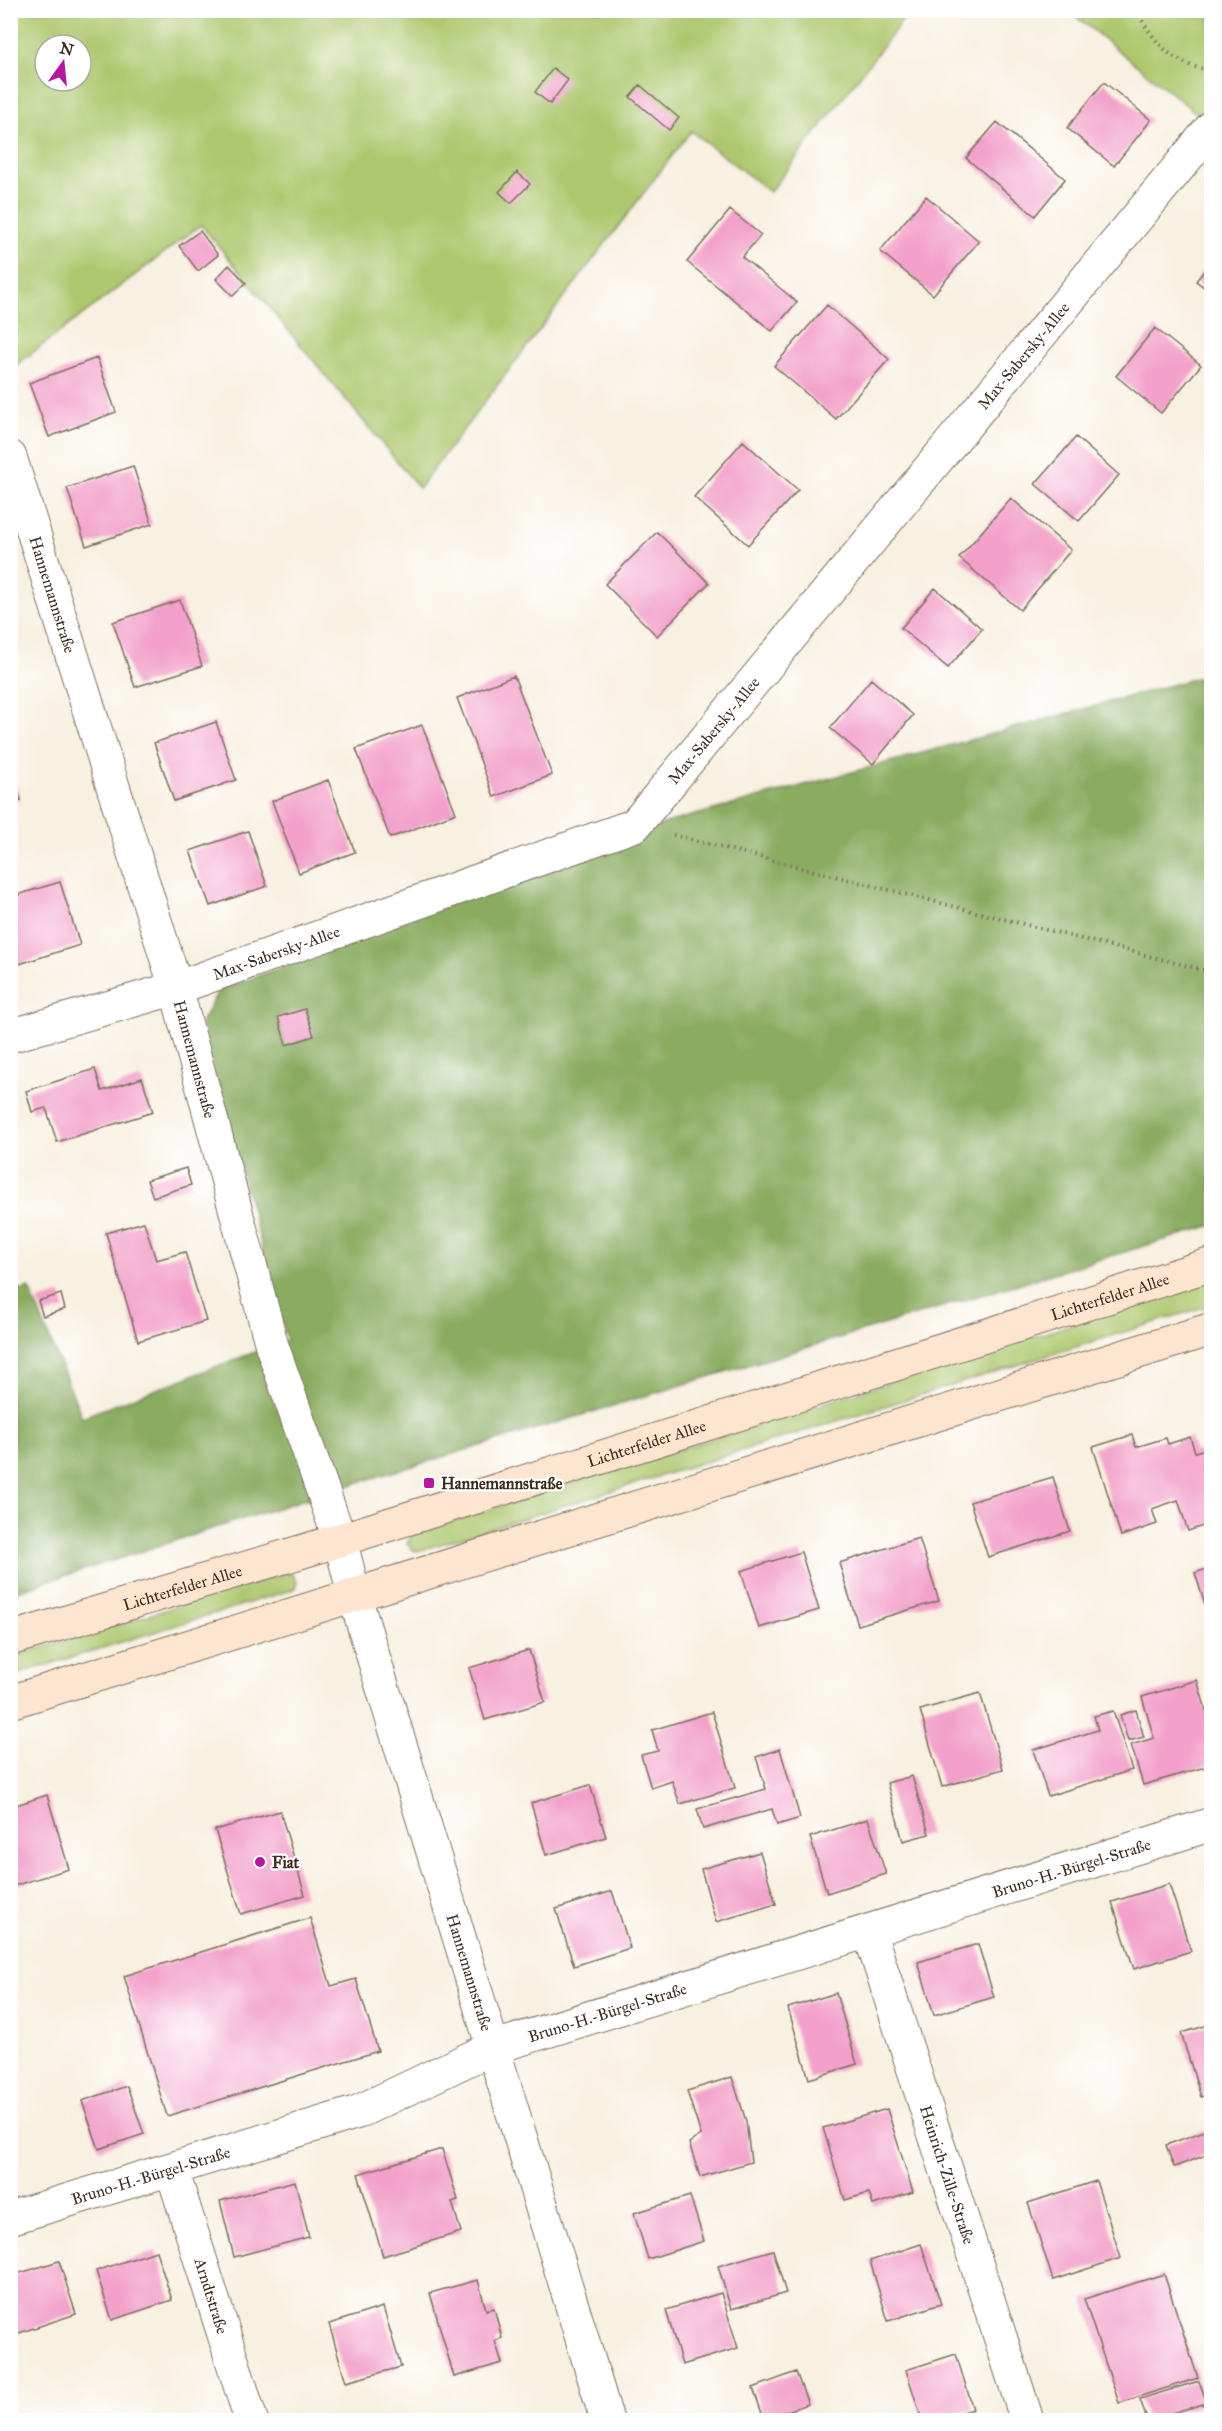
<svg xmlns="http://www.w3.org/2000/svg" width="1222" height="2431" viewBox="0 0 1222 2431" font-family="'IM FELL Great Primer',serif">
  <rect width="100%" height="100%" fill="#fff"/>
  <filter id="ink" filterUnits="userSpaceOnUse"><feTurbulence type="fractalNoise" baseFrequency=".0167" numOctaves="2"/><feDisplacementMap in="SourceGraphic" scale="12" xChannelSelector="R" yChannelSelector="G"/><feConvolveMatrix kernelMatrix="1 2 1 2 8 2 1 2 1" color-interpolation-filters="sRGB"/></filter>
  <filter id="wash" filterUnits="userSpaceOnUse"><feTurbulence type="fractalNoise" baseFrequency=".008" numOctaves="4" result="noise"/><feDisplacementMap in="SourceGraphic" scale="24" xChannelSelector="R" yChannelSelector="G"/><feGaussianBlur stdDeviation="1.35" result="paint"/><feColorMatrix in="noise" values="0 0 0 0 0 0 0 0 0 0 0 0 0 0 0 0 0 1.4 0 .05"/><feComposite in="paint" operator="in"/></filter>
  <g filter="url(#wash)">
    <rect width="100%" height="100%" fill="#f8f0e0"/>
    <!-- green -->
    <path fill="#adc86e" stroke="#747946" stroke-width="1.5" fill-rule="evenodd" d="M11,11H910L770,192L691,131L419,488L201,225L11,369ZM45,45H81V81H45Z
      M1069,11H1211V112L1205,120Z
      M1211,1280V1305L418,1551L413,1550L407,1543L413,1534Z
      M286,1573L292,1574L297,1581L295,1588L291,1590L11,1676V1657Z"/>
    <!-- forest -->
    <path fill="#8aac61" stroke="#626b40" stroke-width="1.5" d="M1211,674V1226L343,1487L11,1593L10,1294L29,1288L82,1417L287,1340L201,1023L218,991L666,823Z"/>
    <g id="blocks">
      <!-- building -->
      <path fill="#f3a1ca" d="M553,68L568,80L550,104L535,92Z
        M1104,82L1151,120L1114,166L1067,128Z
        M640,85L679,118L669,130L630,97Z
        M997,122L1065,179L1035,216L966,158Z
        M517,172L530,184L511,203L499,192Z
        M926,196L979,241L933,295L880,251Z
        M730,210L761,235L742,257L797,302L772,331L687,262Z
        M200,231L218,255L198,271L179,246Z
        M1212,260V293L1196,281Z
        M229,265L246,283L233,296L216,279Z
        M827,305L889,359L836,419L774,366Z
        M1155,328L1201,365L1161,413L1116,376Z
        M97,358L116,412L49,437L29,383Z
        M1076,437L1119,475L1079,521L1035,484Z
        M743,441L798,490L748,545L694,497Z
        M133,466L152,524L86,546L67,488Z
        M1011,498L1071,550L1020,610L959,558Z
        M657,532L709,583L657,636L605,584Z
        M935,588L982,629L948,668L901,628Z
        M180,600L202,666L135,687L113,622Z
        M514,676L552,775L494,797L457,698Z
        M871,679L913,715L873,764L830,728Z
        M216,722L236,780L174,801L154,743Z
        M422,725L456,813L390,838L356,749Z
        M10,768L21,800L10,803Z
        M328,780L355,852L299,873L272,801Z
        M248,831L267,886L210,906L190,851Z
        M60,882L80,945L16,965L10,950V897Z
        M305,1009L314,1036L286,1045L278,1017Z
        M95,1069L102,1091L142,1078L153,1112L57,1142L46,1108L32,1112L26,1091Z
        M186,1168L191,1185L153,1197L147,1180Z
        M144,1222L156,1260L185,1252L206,1321L138,1341L106,1233Z
        M61,1294L65,1309L43,1316L38,1301Z
        M1132,1435L1136,1447L1166,1438L1168,1444L1190,1437L1195,1452L1212,1447V1523L1188,1531L1178,1500L1152,1509L1157,1524L1121,1536L1093,1447Z
        M1053,1477L1070,1531L988,1557L970,1502Z
        M919,1538L939,1601L858,1625L839,1563Z
        M801,1552L819,1610L759,1628L741,1571Z
        M1212,1567V1603L1205,1605L1195,1573Z
        M529,1650L545,1702L485,1720L469,1668Z
        M1197,1680L1212,1730V1765L1143,1785L1131,1745L1154,1738L1142,1697Z
        M980,1693L1003,1769L942,1787L920,1710Z
        M1136,1710L1144,1737L1128,1741L1120,1715Z
        M1113,1711L1132,1770L1048,1796L1033,1750L1098,1730L1094,1716Z
        M712,1712L735,1788L680,1804L672,1781L651,1788L641,1755L658,1751L652,1730Z
        M780,1749L800,1818L777,1825L772,1809L703,1829L697,1809L766,1789L756,1757Z
        M912,1776L929,1834L903,1841L887,1783Z
        M590,1785L606,1837L546,1855L531,1803Z
        M47,1795L69,1869L10,1887V1807Z
        M280,1811L305,1895L241,1914L215,1830Z
        M868,1819L886,1874L827,1893L810,1837Z
        M760,1852L776,1904L716,1922L701,1869Z
        M1169,1884L1191,1951L1134,1969L1112,1902Z
        M612,1891L630,1948L574,1966L556,1909Z
        M310,1918L331,1986L356,1979L378,2051L167,2116L124,1976Z
        M978,1944L994,1997L934,2015L918,1962Z
        M836,1993L857,2064L809,2079L788,2008Z
        M1212,2024V2093L1201,2097L1181,2033Z
        M732,2077L746,2121L751,2162L700,2177L689,2143L701,2135L687,2091Z
        M127,2086L144,2134L99,2149L82,2101Z
        M887,2109L913,2192L873,2205L869,2193L845,2200L823,2128Z
        M1212,2128V2153L1174,2167L1166,2145Z
        M442,2149L458,2200L452,2202L461,2232L383,2256L358,2174Z
        M295,2181L309,2237L234,2257L220,2201Z
        M1096,2181L1121,2258L1053,2280L1028,2203Z
        M690,2196L704,2241L648,2259L634,2213Z
        M921,2244L941,2304L888,2321L870,2261Z
        M773,2250L786,2293L731,2309L718,2266Z
        M156,2251L172,2300L112,2320L96,2271Z
        M59,2261L76,2314L10,2336V2276Z
        M1164,2274L1198,2378L1119,2403L1084,2299Z
        M478,2280L486,2310L494,2308L502,2338L495,2341L502,2363L454,2377L430,2293Z
        M721,2293L738,2348L682,2365L666,2310Z
        M383,2307L401,2367L346,2382L329,2324Z
        M956,2354L973,2409L935,2420H922L906,2370Z
        M796,2372L808,2404L764,2419L753,2388Z
        M1199,2381L1207,2403L1147,2420L1140,2399Z"/>
    </g>
  </g>
  <g filter="url(#ink)">
    <use href="#blocks" fill-opacity="0" stroke="#7d6f62" stroke-width="1.5"/>
    <g fill="none" stroke-linecap="round" stroke-linejoin="round">
      <!-- street casing -->
      <g stroke="#7d6f62" stroke-width="35">
        <g id="street">
          <path id="s1" d="M10,457L176,988L272,1346L340,1540L354,1594L607,2420"/>
          <path id="s2" d="M10,1036L176,988L635,825L1212,127"/>
          <path id="s3" d="M869,1931L1027,2420"/>
          <path id="s4" d="M172,2170L251,2420"/>
          <path id="s5" d="M10,2218L358,2112L492,2048L1212,1824"/>
        </g>
      </g>
      <!-- secondary casing -->
      <g stroke="#7d6f62" stroke-width="35">
        <g id="secondary">
          <path id="s6" d="M10,1639L340,1540L1212,1264"/>
          <path d="M10,1702L1212,1329"/>
        </g>
      </g>
      <!-- path -->
      <path stroke="#7d6f62" stroke-width="4" stroke-dasharray="1.5 4.5" stroke-linecap="butt" d="M1136,10C1153,41 1174,67 1212,70
        M673,835L1212,972"/>
      <!-- street -->
      <use href="#street" stroke="#fff" stroke-width="33"/>
      <!-- secondary -->
      <use href="#secondary" stroke="#fde5d0" stroke-width="33"/>
    </g>
  </g>
  <!-- markers -->
  <g fill="#b5179e" stroke="#fff" stroke-width="2">
    <rect x="423" y="1477" width="12" height="12" rx="3"/>
    <circle cx="260" cy="1862" r="6"/>
  </g>
  <g text-anchor="middle" dominant-baseline="central" stroke-width="4.5" stroke-linejoin="round" paint-order="stroke">
    <!-- street labels -->
    <g font-size="16" fill="#3b2a1e" stroke="#fff">
      <text stroke="none"><textPath href="#s2" startOffset="1269">Max-Sabersky-Allee</textPath></text>
      <text stroke="none"><textPath href="#s1" startOffset="144">Hannemannstraße</textPath></text>
      <text stroke="none"><textPath href="#s2" startOffset="783">Max-Sabersky-Allee</textPath></text>
      <text stroke="none"><textPath href="#s2" startOffset="279">Max-Sabersky-Allee</textPath></text>
      <text stroke="none"><textPath href="#s1" startOffset="630">Hannemannstraße</textPath></text>
      <text stroke="none"><textPath href="#s6" startOffset="1152">Lichterfelder Allee</textPath></text>
      <text stroke="none"><textPath href="#s6" startOffset="666">Lichterfelder Allee</textPath></text>
      <text stroke="none"><textPath href="#s6" startOffset="180">Lichterfelder Allee</textPath></text>
      <text stroke="none"><textPath href="#s5" startOffset="1119">Bruno-H.-Bürgel-Straße</textPath></text>
      <text stroke="none"><textPath href="#s1" startOffset="1584">Hannemannstraße</textPath></text>
      <text stroke="none"><textPath href="#s5" startOffset="633">Bruno-H.-Bürgel-Straße</textPath></text>
      <text stroke="none"><textPath href="#s5" startOffset="147">Bruno-H.-Bürgel-Straße</textPath></text>
      <text stroke="none"><textPath href="#s3" startOffset="256">Heinrich-Zille-Straße</textPath></text>
      <text stroke="none"><textPath href="#s4" startOffset="132">Arndtstraße</textPath></text>
    </g>
    <!-- poi labels -->
    <g font-size="16" font-weight="bold" fill="#3b2a1e" stroke="#fff" text-anchor="start">
      <text x="441" y="1483">Hannemannstraße</text>
      <text x="272" y="1862">Fiat</text>
    </g>
  </g>
  <!-- margin -->
  <rect width="1222" height="2431" fill="none" stroke="#fff" stroke-width="36"/>
  <!-- north arrow -->
  <g transform="translate(63 63) rotate(15)"><circle r="28" fill="#ffffff" stroke="#b1aaa5" stroke-width="1.5"/>
  <path d="M0-4.5L10 22L0 15L-10 22Z" fill="#b5179e"/>
  <text y="-9" font-size="16" font-weight="bold" text-anchor="middle" fill="#3b2a1e">N</text>
  </g>
</svg>
